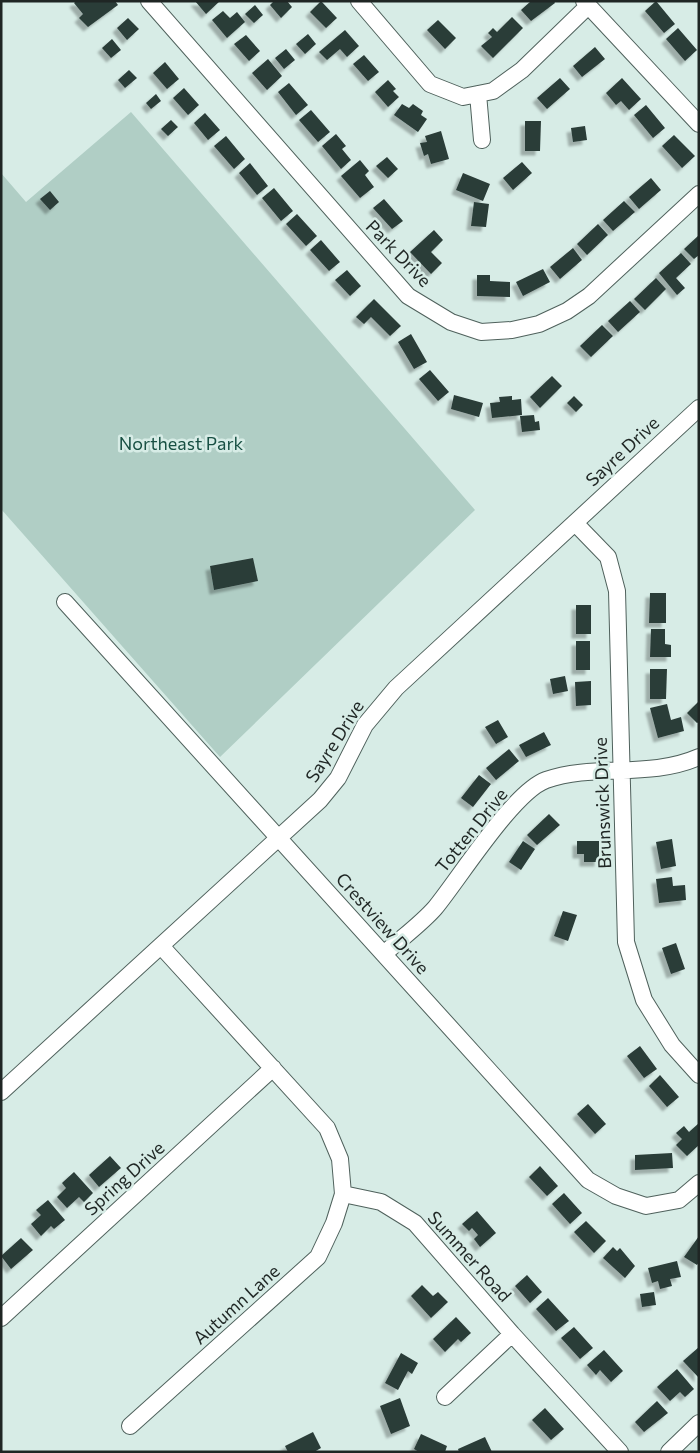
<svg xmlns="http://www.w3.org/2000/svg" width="700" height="1453" viewBox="0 0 700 1453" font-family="Commissioner,sans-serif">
  <defs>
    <filter id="shadow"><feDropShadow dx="-4.5" dy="4.5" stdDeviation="1" flood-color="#0004"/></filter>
  </defs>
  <rect width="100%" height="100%" fill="#d7ece6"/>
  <!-- green -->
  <path fill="#b0cec5" d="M131,112L475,510L220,757L1,509V173L26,202Z"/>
  <!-- building -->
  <path fill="#2b3c38" filter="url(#shadow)" d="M76,1H115L118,5L88,27L79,18L83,14L74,3Z
    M195,1H220L206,14Z
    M274,1H287L292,7L281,18L270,5Z
    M321,1L337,18L326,28L310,12Z
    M531,1H554L555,3L531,21L521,10Z
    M656,1L675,24L664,33L645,11Z
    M255,5L263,15L254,23L245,14Z
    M223,11L230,18L237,12L245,22L227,38L212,20Z
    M512,17L523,28L493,58L481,46L492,37L488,33L493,28L497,32Z
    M128,18L139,29L127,40L117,28Z
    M438,20L456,38L445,49L427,30Z
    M678,28L697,50L685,61L666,39Z
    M345,30L359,46L347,57L340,49L327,60L319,52Z
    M308,34L316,44L305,54L296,44Z
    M246,35L260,51L249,61L234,44Z
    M112,39L121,50L111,58L102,48Z
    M595,47L605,59L582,77L573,66Z
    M286,49L295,60L284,69L275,58Z
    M364,55L379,72L368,81L353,64Z
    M268,59L282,76L267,90L252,73Z
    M165,62L179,79L167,89L153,73Z
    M129,70L137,78L125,88L118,80Z
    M560,78L570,89L547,109L537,98Z
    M622,78L641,99L629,110L621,101L616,105L606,93Z
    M388,80L396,89L393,91L399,97L388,107L375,92Z
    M289,83L308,105L296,115L278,92Z
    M184,88L199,105L188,115L173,98Z
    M156,94L161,101L151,109L146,103Z
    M402,104L409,108L413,104L423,111L421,115L427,119L418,132L394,115Z
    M646,105L665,128L653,138L634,115Z
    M311,110L330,132L318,142L299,120Z
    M205,113L220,130L208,140L194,123Z
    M171,120L178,127L168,136L161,129Z
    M525,121H541L540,151H525Z
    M585,126L587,140L573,142L571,128Z
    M441,131L449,159L431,164L428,154L424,156L420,143L427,142L425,136Z
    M336,134L346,146L342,149L351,160L341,169L322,146Z
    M674,135L695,156L682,168L662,146Z
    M226,136L245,159L234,169L214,146Z
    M387,157L398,169L388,178L376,166Z
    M360,160L369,171L365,175L374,187L360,198L341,176Z
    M522,162L532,173L513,190L503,178Z
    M250,163L268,186L257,195L239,173Z
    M463,173L490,184L483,201L456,190Z
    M651,178L661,190L639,209L629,197Z
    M274,188L293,211L281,221L262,198Z
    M50,191L59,202L50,210L40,199Z
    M384,199L403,221L392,229L373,208Z
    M624,201L635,212L613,231L603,220Z
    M474,202L489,204L486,227L471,226Z
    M297,214L317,236L306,246L286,224Z
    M598,224L608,235L587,255L577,244Z
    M434,230L443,240L431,252L442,263L431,274L410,252Z
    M699,235V255L694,259L684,249Z
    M321,240L340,262L329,271L310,250Z
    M573,248L582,260L560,279L550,267Z
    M681,253L691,264L676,278L685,288L677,295L659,273Z
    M543,269L550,282L523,296L516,282Z
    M347,270L361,286L350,296L335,280Z
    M477,275H490V281L510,282V297L477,296Z
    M656,278L666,289L645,310L634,299Z
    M374,299L401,326L390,336L371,317L364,324L356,317Z
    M630,301L640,312L618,332L608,321Z
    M602,325L613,336L591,357L580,346Z
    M411,334L427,362L414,369L398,342Z
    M430,370L449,392L438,401L419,379Z
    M552,376L562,386L540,408L530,397Z
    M454,395L483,403L479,417L451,409Z
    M512,396V400L521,399L522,415L492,418L490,403L500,402L499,397Z
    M574,396L583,405L576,412L567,403Z
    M534,415L535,422L539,421L540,430L522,432L520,416Z
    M253,558L258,581L214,590L210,566Z
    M650,593H666V623H649Z
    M576,605H591V634H576Z
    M651,629H665V644L671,645V657H650Z
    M576,641H590V670H576Z
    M650,669H667L666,699H650Z
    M565,676L568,691L553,694L550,679Z
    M591,681V705L576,706L575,682Z
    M699,701V722L697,723L687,713Z
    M667,704L671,720L681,717L684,731L658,738L650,708Z
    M498,720L508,737L496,744L485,727Z
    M544,732L551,745L526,757L519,745Z
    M509,749L519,761L496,780L486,768Z
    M479,775L491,784L473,807L461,798Z
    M549,814L560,825L537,845L527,835Z
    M672,839L676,866L661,869L656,842Z
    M523,841L535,849L521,870L509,862Z
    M577,841H599V862H584V854H577Z
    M672,877L673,886L685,885L686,900L659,903L656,879Z
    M563,911L577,915L568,941L554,936Z
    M676,943L685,969L671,974L662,948Z
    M640,1046L657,1069L644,1078L627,1056Z
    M660,1075L679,1097L667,1107L649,1086Z
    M588,1104L606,1124L595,1134L577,1114Z
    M699,1123V1145L687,1156L676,1145L682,1139L676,1133L684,1126L689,1132Z
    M672,1153L673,1168L635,1170V1155Z
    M110,1156L121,1168L99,1187L89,1175Z
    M540,1166L558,1186L547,1196L529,1177Z
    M74,1172L93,1193L84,1202L79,1197L67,1208L57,1197L66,1188L62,1183Z
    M564,1193L582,1213L570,1224L552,1204Z
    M48,1200L65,1220L54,1229L51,1226L41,1236L31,1224L41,1215L36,1210Z
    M477,1211L496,1233L480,1247L474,1239L478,1235L472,1228L469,1231L462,1224Z
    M586,1221L606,1241L594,1253L574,1232Z
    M699,1236V1262L697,1265L684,1257Z
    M21,1238L33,1250L11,1269L1,1256Z
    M613,1247L617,1251L620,1248L635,1266L625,1278L603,1258Z
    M677,1261L681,1277L670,1279L672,1286L660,1289L658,1281L652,1283L648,1268Z
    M527,1275L542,1292L530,1303L515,1286Z
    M422,1285L433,1296L438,1292L448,1302L431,1318L411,1296Z
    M654,1292L656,1305L642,1307L640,1294Z
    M548,1298L569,1321L556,1331L536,1309Z
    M456,1317L471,1333L461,1342L458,1339L445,1352L433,1339Z
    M574,1327L593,1348L580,1359L561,1338Z
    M699,1347V1378L683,1361Z
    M604,1350L623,1371L611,1382L600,1370L596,1375L587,1365Z
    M401,1353L418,1363L412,1374L408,1371L398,1390L385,1383Z
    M677,1369L694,1389L685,1397L680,1392L670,1401L657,1387Z
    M400,1398L410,1426L391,1434L380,1406Z
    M657,1401L668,1413L644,1432L635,1422Z
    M545,1408L564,1429L551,1440L532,1420Z
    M313,1432L321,1448L314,1452H288L285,1446Z
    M421,1434L447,1446L445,1452H419L414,1449Z
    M485,1437L492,1452H459L458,1449Z"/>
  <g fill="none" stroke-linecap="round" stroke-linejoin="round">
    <!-- minor casing -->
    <g stroke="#4f615c" stroke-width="18">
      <path id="minor" d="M149,1L408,296L451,322L481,332L512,330L539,324L567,311L589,296L699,194
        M359,1L430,84L463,97L493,91L522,70L588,6
        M584,1L699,124
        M478,94L482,140
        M575,523L608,557L617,591L626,942L644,1000L672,1045L699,1075
        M65,602L588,1180L616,1196L646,1206L679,1200L699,1183
        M161,946L327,1128L340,1159L343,1194L381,1202L415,1223L512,1334L620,1452
        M384,954C400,939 420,925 435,908C459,879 513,792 546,780C594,763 649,779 699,757
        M1,1092L320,800L338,778L365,725L396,688L699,408
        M1,1318L273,1068
        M445,1397L512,1334
        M130,1426L318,1257L334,1223L343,1194
        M669,1452L699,1423"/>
    </g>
    <!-- minor -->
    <use href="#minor" stroke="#fff" stroke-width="16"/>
  </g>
  <g text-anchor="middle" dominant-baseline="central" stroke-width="5" stroke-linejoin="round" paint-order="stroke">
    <!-- street labels -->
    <g font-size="18" fill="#1f2624" stroke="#d7ece6">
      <text transform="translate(399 253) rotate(46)">Park Drive</text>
      <text transform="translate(622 451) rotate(-43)">Sayre Drive</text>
      <text transform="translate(334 741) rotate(-58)">Sayre Drive</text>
      <text transform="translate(602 803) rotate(-92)">Brunswick Drive</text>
      <text transform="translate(471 830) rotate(-51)">Totten Drive</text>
      <text transform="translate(383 923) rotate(48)">Crestview Drive</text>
      <text transform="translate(124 1178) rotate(-42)">Spring Drive</text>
      <text transform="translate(470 1256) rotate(48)">Summer Road</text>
      <text transform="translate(236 1304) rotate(-42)">Autumn Lane</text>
    </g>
    <!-- park labels -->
    <g font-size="18" fill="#185043" stroke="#d7ece6">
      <text x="181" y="443">Northeast Park</text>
    </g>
  </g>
  <!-- border -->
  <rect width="700" height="1453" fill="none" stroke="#1f2624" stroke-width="5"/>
</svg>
